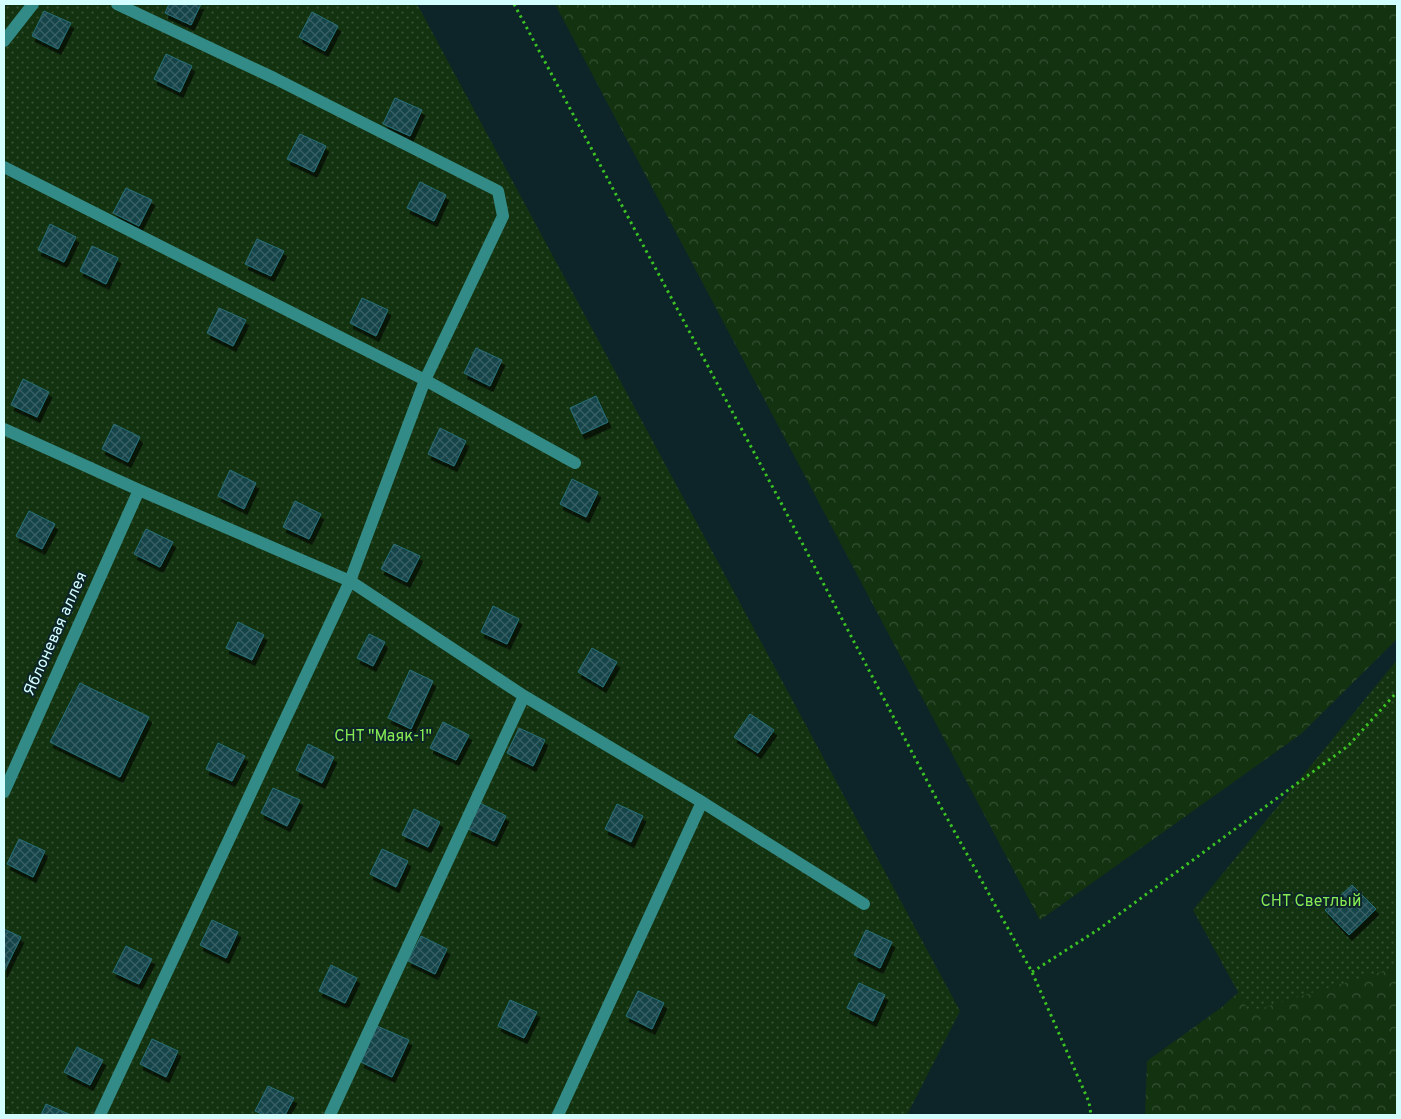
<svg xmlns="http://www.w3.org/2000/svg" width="1401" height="1119" viewBox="0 0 1401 1119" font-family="Overpass,sans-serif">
  <defs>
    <pattern id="forest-crowns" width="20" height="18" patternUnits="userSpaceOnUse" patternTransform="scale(1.25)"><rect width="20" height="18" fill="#13320f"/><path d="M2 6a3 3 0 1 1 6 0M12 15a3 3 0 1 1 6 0" fill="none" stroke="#345133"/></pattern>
    <pattern id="park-dots" width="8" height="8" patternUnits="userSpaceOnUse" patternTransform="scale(1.25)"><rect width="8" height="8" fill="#13320f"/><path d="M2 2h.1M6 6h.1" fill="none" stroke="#345133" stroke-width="1.8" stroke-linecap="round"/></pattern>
    <pattern id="building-cross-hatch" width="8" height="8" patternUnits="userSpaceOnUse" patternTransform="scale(1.25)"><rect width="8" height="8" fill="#17444a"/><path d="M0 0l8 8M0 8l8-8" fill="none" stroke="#386065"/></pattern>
    <filter id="shadow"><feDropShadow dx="3" dy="5.5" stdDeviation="0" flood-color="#0009"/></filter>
  </defs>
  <rect width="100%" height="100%" fill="#0d2528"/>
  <!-- forest -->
  <path fill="url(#forest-crowns)" d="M555,4H1397V639L1301,734L1040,920Z
    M1397,850V1115H1145L1147,1061L1222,1007Z"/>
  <!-- park -->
  <path fill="url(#park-dots)" d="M4,4H417L960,1011L907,1115H4Z
    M1397,660V967L1249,1012L1193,910Z"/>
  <!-- building -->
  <path fill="url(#building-cross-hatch)" stroke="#276f79" filter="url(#shadow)" d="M169,4H201L191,25L165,13Z
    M44,11L71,23L58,49L32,36Z
    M312,12L338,26L325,51L299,37Z
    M166,54L192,66L180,92L154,79Z
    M395,98L422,110L410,136L383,124Z
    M300,134L326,146L314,172L287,159Z
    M420,182L446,195L434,221L407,208Z
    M126,188L152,200L139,226L113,213Z
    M50,224L76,237L64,262L38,250Z
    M257,239L284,251L271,276L245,264Z
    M92,246L118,258L106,284L80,271Z
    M362,298L388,310L376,336L350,323Z
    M219,308L246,320L233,346L207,333Z
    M476,348L502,360L490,386L464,373Z
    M23,379L49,392L37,417L11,405Z
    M596,396L608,422L582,434L570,408Z
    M114,424L140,437L128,462L102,449Z
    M440,428L466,441L454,466L428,454Z
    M230,470L256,483L244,509L218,496Z
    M572,479L598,492L586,517L560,504Z
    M295,501L321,514L309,539L283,527Z
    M29,511L55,524L42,549L16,536Z
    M146,529L173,542L160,567L134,554Z
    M394,544L420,556L407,582L381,569Z
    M493,606L519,619L507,644L481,632Z
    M238,622L264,635L252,660L226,648Z
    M369,634L385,642L373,666L357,658Z
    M592,648L617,662L603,687L578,672Z
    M410,670L433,681L411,729L388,718Z
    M80,683L149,717L120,777L50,742Z
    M750,714L774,730L758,753L734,737Z
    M443,722L469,735L456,760L430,748Z
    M519,728L545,740L533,766L507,753Z
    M218,743L245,756L232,781L206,769Z
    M308,744L334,757L322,783L296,770Z
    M273,788L300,800L287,826L261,813Z
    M480,803L506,816L494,841L468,829Z
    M617,804L643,816L631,842L605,829Z
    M414,809L440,822L428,847L402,835Z
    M19,839L45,851L33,877L7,864Z
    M382,849L408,861L396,887L370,874Z
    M1352,885L1376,909L1349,935L1325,910Z
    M212,920L238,932L226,958L200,945Z
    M4,929L21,937L4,972Z
    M866,930L892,942L880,968L854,955Z
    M421,936L447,949L435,974L408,961Z
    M126,946L152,959L139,984L113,972Z
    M331,965L357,978L345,1003L319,991Z
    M859,983L885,995L873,1021L847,1008Z
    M638,991L664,1003L652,1029L626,1016Z
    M510,1000L537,1012L524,1038L498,1026Z
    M377,1026L409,1040L392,1077L361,1062Z
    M152,1039L178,1051L166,1077L140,1064Z
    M77,1047L103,1060L90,1085L64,1072Z
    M268,1086L294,1098L285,1115H264L255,1111Z
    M46,1104L71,1115H41Z"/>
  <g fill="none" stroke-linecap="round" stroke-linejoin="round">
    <!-- path -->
    <path stroke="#3ac323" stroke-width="3" stroke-dasharray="2.5 4" stroke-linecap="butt" d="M514,4L779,499L936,798L1032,972L1089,1102L1091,1115
      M1032,972L1099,929L1348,746L1397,692"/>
    <!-- minor -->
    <path stroke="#338b87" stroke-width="12" d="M4,41L33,4
      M4,167L425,380L575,463
      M4,429L139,490L350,581L524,696L702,802L864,904
      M4,792L139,490
      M100,1115L350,581L425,380L503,216L498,191L274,78L117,4
      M330,1115L524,696
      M558,1115L702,802"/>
  </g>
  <g text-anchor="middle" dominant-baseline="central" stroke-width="4" stroke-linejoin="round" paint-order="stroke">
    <!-- street labels -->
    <g font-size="16" fill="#d3feff" stroke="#0d2528">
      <text transform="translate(56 634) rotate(-66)">Яблоневая аллея</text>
    </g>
    <!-- park labels -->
    <g font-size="16" fill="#86eb53" stroke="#0d2528">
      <text x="383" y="737">СНТ "Маяк-1"</text>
      <text x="1311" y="902">СНТ Светлый</text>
    </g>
  </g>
  <!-- border -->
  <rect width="1401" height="1119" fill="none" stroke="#d3feff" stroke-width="10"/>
</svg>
